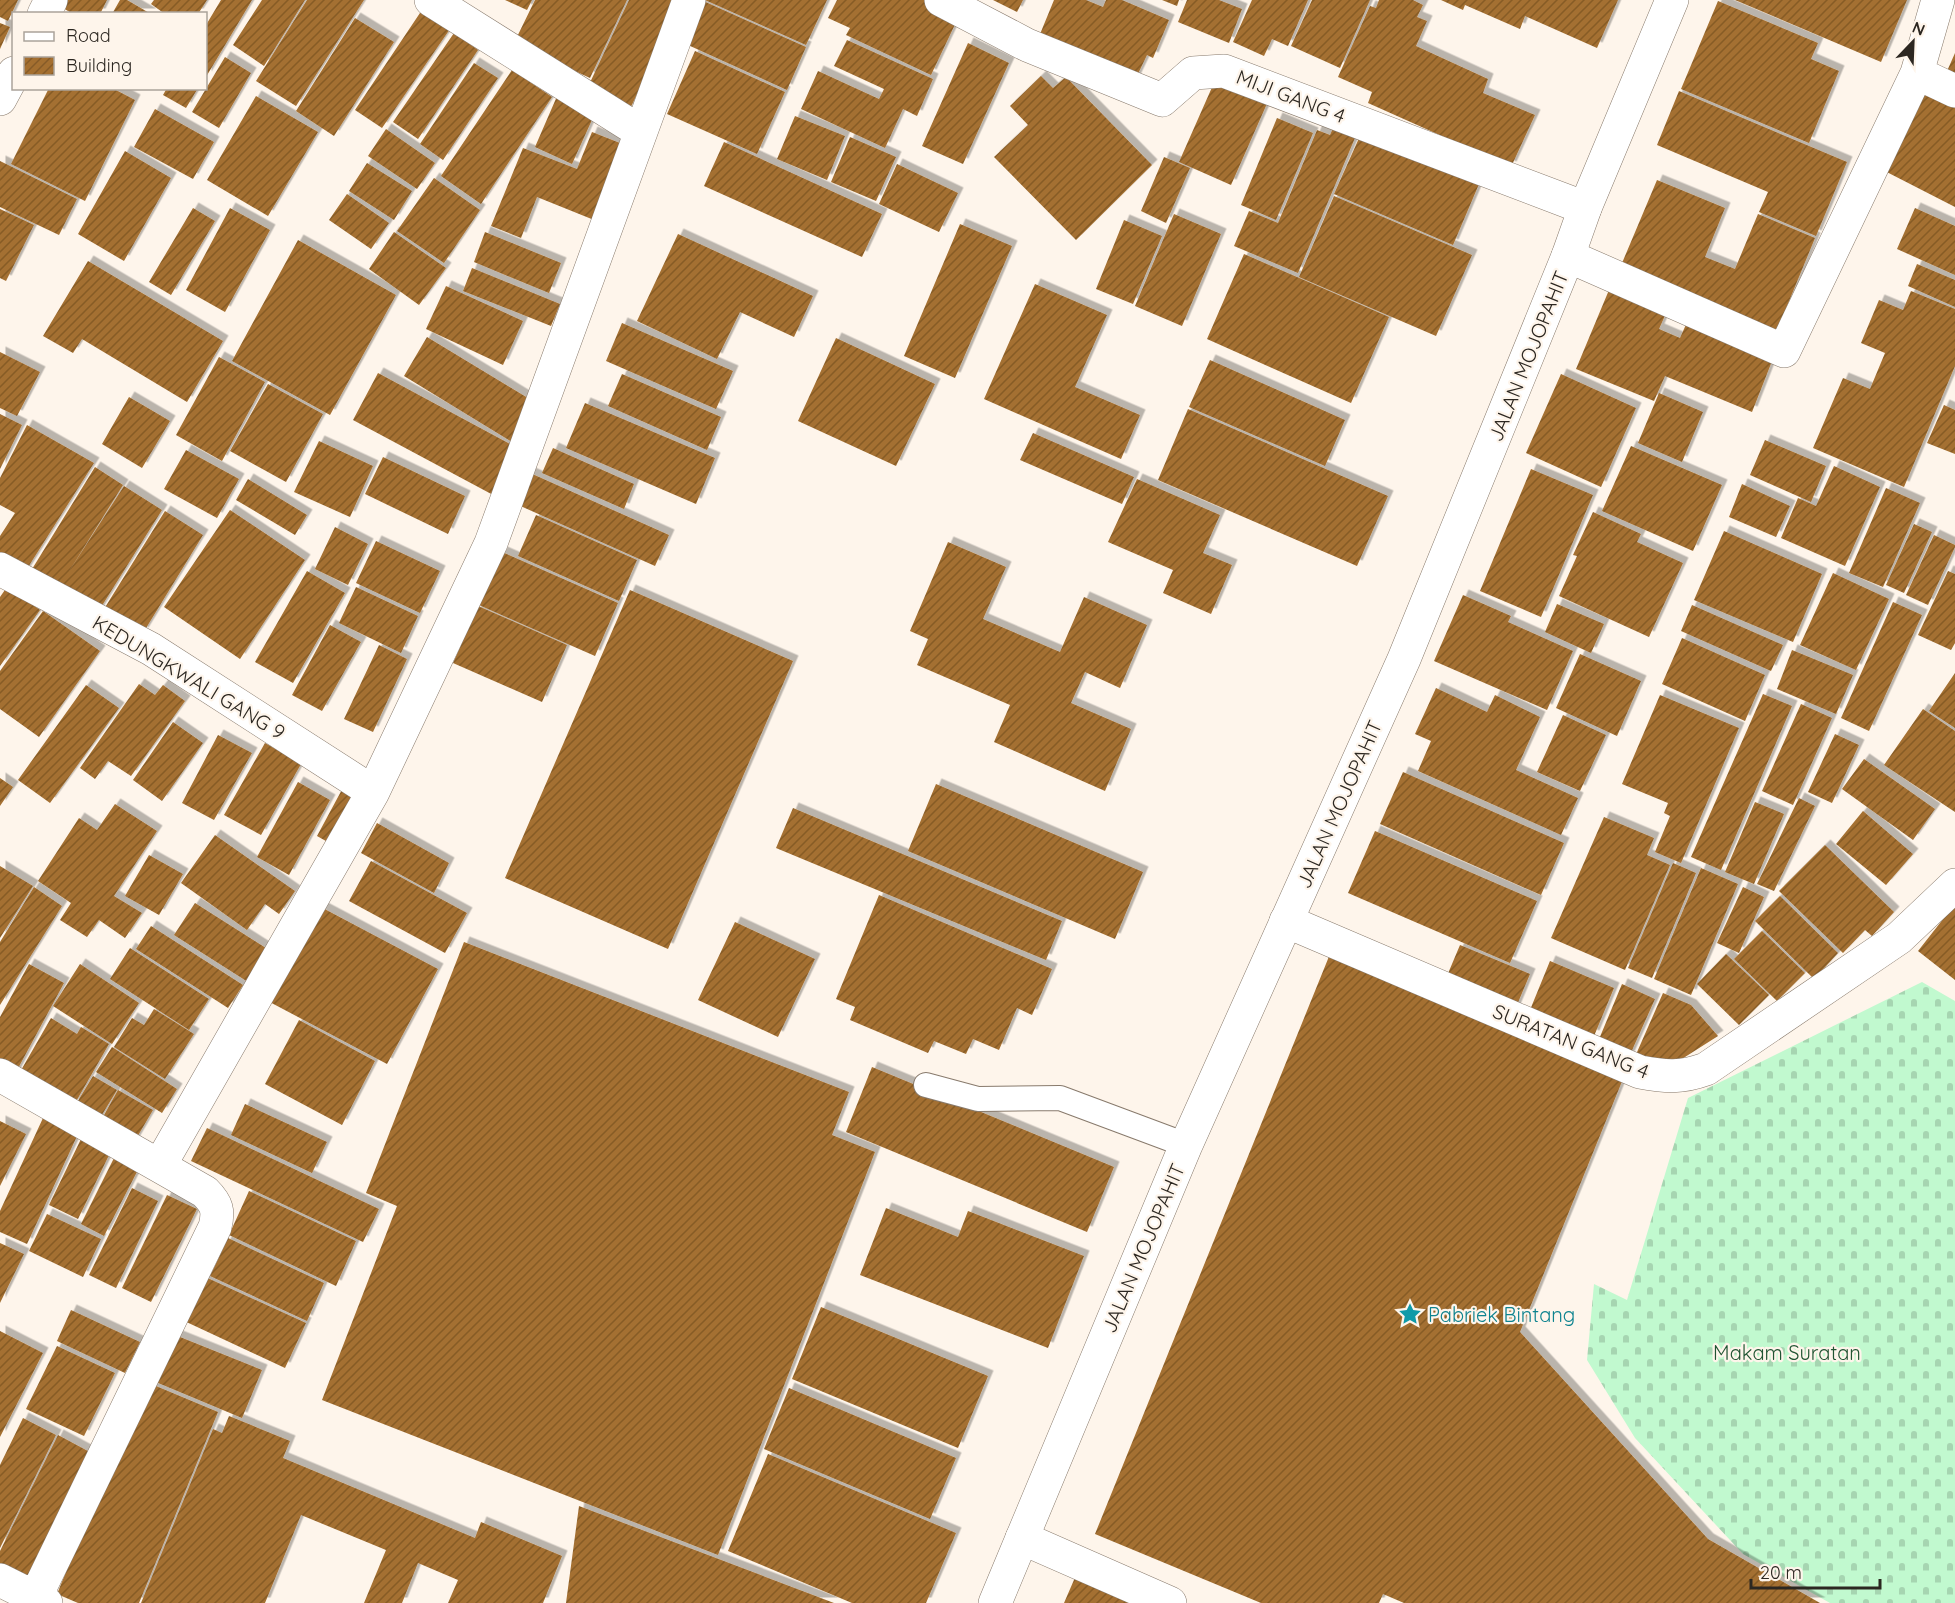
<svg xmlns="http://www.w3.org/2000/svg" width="1955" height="1603" viewBox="0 0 1955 1603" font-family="Quicksand,sans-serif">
  <defs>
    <pattern id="cemetery-stones" width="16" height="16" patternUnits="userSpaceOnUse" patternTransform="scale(1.5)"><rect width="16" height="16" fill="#c1f9cf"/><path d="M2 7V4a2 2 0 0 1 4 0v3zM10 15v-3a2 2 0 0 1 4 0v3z" fill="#a6d5b1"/></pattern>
    <pattern id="building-hatch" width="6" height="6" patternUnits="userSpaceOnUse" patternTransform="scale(1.5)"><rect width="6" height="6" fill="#a46f30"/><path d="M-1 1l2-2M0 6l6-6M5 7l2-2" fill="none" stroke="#865b28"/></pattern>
    <filter id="shadow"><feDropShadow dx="5.5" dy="-5.5" stdDeviation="0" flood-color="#0004"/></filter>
  </defs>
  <rect width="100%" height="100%" fill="#fef5eb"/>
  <!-- cemetery -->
  <path fill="url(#cemetery-stones)" d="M1922,982L1955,1001V1603H1830L1743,1554L1635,1438L1587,1360L1594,1284L1627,1300L1688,1098Z"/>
  <!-- building -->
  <path fill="url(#building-hatch)" filter="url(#shadow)" d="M0,0H18L8,21L0,17Z
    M61,0H107L100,14H73L58,5Z
    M120,0H127L151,14H112Z
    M154,0H207L198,14H165L151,4Z
    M221,0H252L206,77V25Z
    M262,0H305L264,66L233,45Z
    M307,0H364L296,106L256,81Z
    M505,0H532L527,10Z
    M535,0H627L590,78L514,43Z
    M629,0H681L629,111L586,91Z
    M701,0L806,47L787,90L677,40Z
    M705,0H827L806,45Z
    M837,0H925L959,16L931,75L846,35L850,28L828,18Z
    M993,0H1023L1017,12Z
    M1054,0H1086L1103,7L1106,0H1122L1169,20L1153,58L1147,55L1135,80L1038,39Z
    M1162,0H1179L1177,6Z
    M1187,0H1219L1242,9L1229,43L1178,22Z
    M1252,0H1308L1288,46L1272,39L1264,56L1233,42Z
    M1312,0H1370L1340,68L1291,46Z
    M1379,0H1413L1423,5L1417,17L1427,21L1416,46L1488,79L1483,93L1535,115L1511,167L1368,103L1372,92L1338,77L1370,6L1376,8Z
    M1441,0H1618L1597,48L1525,16L1520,29L1465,5L1463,10Z
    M1735,0H1907L1881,62Z
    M1718,1L1818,43L1811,59L1839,71L1809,143L1681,89Z
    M424,7L452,26L382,128L355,110Z
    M355,18L394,42L334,136L296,111Z
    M0,23L10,27L0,49Z
    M454,33L478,50L418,139L393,122Z
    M847,40L933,79L917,116L903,109L885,148L801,109L818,71L879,99L884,89L834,66Z
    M968,43L1009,63L963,164L922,146Z
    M695,51L785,92L757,154L667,114Z
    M1955,53V83L1944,78Z
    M225,57L251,73L219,128L192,112Z
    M474,63L498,78L443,160L420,144Z
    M512,70L552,97L481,204L441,176Z
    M1041,76L1053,88L1066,77L1152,165L1076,240L994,157L1028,125L1010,106Z
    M1217,76L1269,99L1231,185L1179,162Z
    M1920,79L1955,97V207L1875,166Z
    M49,88H112L135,100L85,201L11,164Z
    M167,88H198L186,108L163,95Z
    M1679,91L1847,162L1816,236L1759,212L1768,192L1657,145Z
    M558,94L596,111L572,164L535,147Z
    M256,96L318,132L268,216L207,180Z
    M155,109L214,142L193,179L134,147Z
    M795,116L845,136L827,180L777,159Z
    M1338,117L1360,126L1298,273L1234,246L1249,211L1278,223L1317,130L1330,135Z
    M1277,118L1313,133L1276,220L1241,205Z
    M1364,127L1482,177L1453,245L1334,194Z
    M386,129L435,163L417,189L368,156Z
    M592,132L630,147L599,222L537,197L521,238L491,226L523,148L577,169Z
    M850,137L896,157L876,201L831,182Z
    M724,142L882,214L862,257L704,186Z
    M125,151L171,178L124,261L78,234Z
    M1164,157L1190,168L1166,223L1141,211Z
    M0,161L77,199L59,235L0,207Z
    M367,163L412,191L394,220L349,191Z
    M897,164L958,193L939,232L879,204Z
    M434,178L480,210L444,263L397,231Z
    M1657,180L1725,208L1705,257L1735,269L1758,214L1815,238L1773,340L1617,275Z
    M347,194L389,223L371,249L329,220Z
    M1334,196L1472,255L1436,336L1299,277Z
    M193,208L215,221L171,295L149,282Z
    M230,208L270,230L225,312L186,290Z
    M1915,208L1955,226V275L1897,249Z
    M0,209L34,225L6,281L0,278Z
    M1174,214L1221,234L1182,326L1135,306Z
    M1124,220L1162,236L1133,304L1096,289Z
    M960,224L1012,246L955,378L904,356Z
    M394,232L446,268L419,305L369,269Z
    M485,232L561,263L549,293L474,262Z
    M678,234L813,296L794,337L740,312L717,359L637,321Z
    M298,240L396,295L330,415L232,361Z
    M1244,254L1389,317L1351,403L1207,339Z
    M88,261L223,341L187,402L82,339L73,353L43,336Z
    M1917,264L1955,280V307L1908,286Z
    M472,268L560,304L551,326L463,291Z
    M1614,278L1671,302L1659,329L1680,338L1688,320L1774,356L1752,412L1665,376L1654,401L1576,369Z
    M1035,284L1107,315L1075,387L1140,415L1121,459L984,399Z
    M446,286L523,321L503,365L426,329Z
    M1911,291L1955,309V366L1904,487L1813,448L1843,378L1870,389L1885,353L1861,343L1879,300L1903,310Z
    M622,323L733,371L716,409L606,361Z
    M427,337L541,406L517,445L404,376Z
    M836,338L935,384L896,466L798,421Z
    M0,352L40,372L17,416L0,408Z
    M219,357L265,382L222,461L176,435Z
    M1210,360L1345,420L1325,466L1189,407Z
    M378,373L521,450L495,496L353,420Z
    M622,374L721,417L707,450L608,406Z
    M1561,374L1636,408L1601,487L1526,453Z
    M268,384L323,414L286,482L230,451Z
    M1659,393L1703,412L1682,462L1638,443Z
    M129,397L170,421L142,468L102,444Z
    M585,403L715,458L696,504L566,448Z
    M1944,405L1955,410V454L1927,443Z
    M1188,409L1388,496L1357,566L1158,480Z
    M0,414L22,425L0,469Z
    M27,425L94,463L25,572L0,556V536L15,513L0,505V478Z
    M1033,433L1134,477L1122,504L1020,460Z
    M1765,440L1826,466L1811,502L1750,475Z
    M319,441L373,466L350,517L294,492Z
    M1631,446L1722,485L1693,551L1602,511Z
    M553,448L634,484L624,509L542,473Z
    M186,450L239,479L217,518L164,489Z
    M383,457L465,496L448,534L365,494Z
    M1834,466L1880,487L1845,566L1781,538L1798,498L1816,506Z
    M95,467L123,485L68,573L124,486L162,510L98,612L29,574Z
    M1531,469L1593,495L1541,617L1480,591Z
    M530,473L669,535L655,566L516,504Z
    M248,479L307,515L295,535L236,500Z
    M1137,479L1220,515L1203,553L1232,565L1211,614L1163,593L1173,570L1108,542Z
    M1742,484L1790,506L1776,537L1729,517Z
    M1886,488L1920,503L1883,587L1849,573Z
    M230,510L305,560L240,659L164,607Z
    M165,511L203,535L143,633L104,609Z
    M1593,512L1641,534L1637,542L1683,563L1649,637L1559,596L1577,556L1573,555Z
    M536,515L637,560L619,601L518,556Z
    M1914,524L1932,532L1904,593L1886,585Z
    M335,527L368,544L348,585L315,569Z
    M1724,531L1822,574L1793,642L1694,600Z
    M1934,535L1955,545V547L1928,605L1906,595Z
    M376,541L440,571L420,613L356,583Z
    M948,542L1006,567L983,619L1060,652L1084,597L1147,625L1120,688L1085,672L1071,703L1131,729L1105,791L994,742L1010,705L917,665L928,639L910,631Z
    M502,552L618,603L595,656L479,605Z
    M307,571L345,593L293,683L255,662Z
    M1948,571L1955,574V643L1951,650L1918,635Z
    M1833,573L1889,599L1856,670L1800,645Z
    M7,587L40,610L0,666V597Z
    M356,587L418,616L401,653L339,623Z
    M630,590L793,661L668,949L505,878Z
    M1463,595L1511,616L1508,622L1573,651L1547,710L1434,661Z
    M1893,602L1922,615L1869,731L1841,718Z
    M1557,604L1604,624L1591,653L1545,632Z
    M1692,605L1783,645L1771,671L1681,631Z
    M478,606L567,645L542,702L453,663Z
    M43,611L100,651L39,737L0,709V671Z
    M330,625L361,642L322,711L292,695Z
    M1682,638L1765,675L1745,721L1662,684Z
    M379,645L407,659L373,732L344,719Z
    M1792,650L1853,675L1836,714L1777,689Z
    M1580,654L1641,681L1617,736L1556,708Z
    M1955,673V728L1929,711Z
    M139,684L155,695L163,685L185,701L131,776L108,761L95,779L80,768Z
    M86,685L119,708L50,803L18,780Z
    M1436,688L1487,712L1495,695L1540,717L1516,770L1578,798L1561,835L1418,771L1431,741L1415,734Z
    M1763,694L1792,706L1721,870L1691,857Z
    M1660,695L1739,728L1681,863L1655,852L1670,816L1664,813L1668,803L1622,784Z
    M1801,704L1832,718L1793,805L1762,791Z
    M1923,709L1955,731V812L1884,765Z
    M1563,715L1606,735L1580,791L1537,772Z
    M173,722L203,743L162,801L133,780Z
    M1835,734L1859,745L1832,803L1808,792Z
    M218,735L252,753L214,820L182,803Z
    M265,743L301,764L261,835L224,815Z
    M1864,759L1935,809L1913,840L1842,789Z
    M1403,772L1564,843L1541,895L1380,824Z
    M0,778L13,787L0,806Z
    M298,782L330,800L289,875L257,857Z
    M345,784L361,794L333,845L317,836Z
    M936,784L1143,872L1115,939L908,851Z
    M1799,798L1815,806L1774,891L1757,884Z
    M1755,802L1784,814L1754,884L1725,872Z
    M115,804L157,831L114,896L142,913L125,938L99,920L87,937L60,920L71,903L38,881L79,818L97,830Z
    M793,808L1062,921L1046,960L776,848Z
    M1863,811L1913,854L1886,885L1836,844Z
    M1604,817L1654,838L1647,855L1670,865L1625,970L1551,938Z
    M377,823L449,863L434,893L361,853Z
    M1375,831L1537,901L1510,963L1348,893Z
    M215,835L295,891L279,914L265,904L247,930L181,883Z
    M1825,845L1894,912L1872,936L1865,930L1843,953L1779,891Z
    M149,855L183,874L159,915L125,896Z
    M371,861L467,913L445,953L349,901Z
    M1673,863L1696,873L1652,978L1628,968Z
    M0,866L33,886L0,938Z
    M1701,868L1738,884L1691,995L1654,979Z
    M34,887L62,906L0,1005V942Z
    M1743,887L1764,897L1739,953L1717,943Z
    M879,895L1052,969L1032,1015L1017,1008L999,1050L973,1039L966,1054L934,1041L928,1053L850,1020L855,1007L836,999Z
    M1780,896L1838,953L1814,979L1755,921Z
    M195,903L269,950L248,982L174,935Z
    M315,904L438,969L387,1064L264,999Z
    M1955,904V980L1918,951Z
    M735,922L815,959L778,1037L698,1000Z
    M151,926L243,985L228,1008L136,949Z
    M1762,931L1805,973L1777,1001L1734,959Z
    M464,942L849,1092L832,1135L875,1152L718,1555L322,1400L397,1206L366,1193Z
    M1460,945L1530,974L1514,1012L1444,983Z
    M130,948L209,999L189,1030L110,979Z
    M1330,954L1625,1074L1520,1332L1708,1539L1820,1603H1404L1383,1594L1379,1603H1261L1095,1534Z
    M1726,954L1769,995L1739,1025L1697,984Z
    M1550,961L1614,988L1594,1036L1530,1010Z
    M29,964L64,983L15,1074L0,1065V1017Z
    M80,964L139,1003L112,1044L53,1006Z
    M1622,984L1655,999L1629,1057L1597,1044Z
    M1663,993L1691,1005L1718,1036L1663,1071L1634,1059Z
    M154,1009L194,1034L165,1079L114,1047L132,1018L144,1025Z
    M51,1018L77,1034L81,1027L109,1044L74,1105L20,1072Z
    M299,1020L375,1061L342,1125L265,1084Z
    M112,1047L177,1089L162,1113L96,1072Z
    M872,1067L1114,1167L1087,1232L846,1132Z
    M93,1076L117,1090L97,1123L73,1109Z
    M118,1090L153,1110L133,1144L99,1124Z
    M245,1104L327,1142L312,1173L231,1135Z
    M43,1118L78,1134L27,1244L0,1232V1211Z
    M0,1121L26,1134L0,1186Z
    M207,1128L379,1209L363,1242L191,1161Z
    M81,1139L110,1153L78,1219L49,1205Z
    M118,1150L142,1162L104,1236L81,1224Z
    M132,1188L158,1201L116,1288L89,1275Z
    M249,1191L356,1241L336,1286L229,1235Z
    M167,1195L197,1209L151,1302L122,1288Z
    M886,1208L958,1237L968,1211L1084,1256L1048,1348L860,1275Z
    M47,1214L101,1239L83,1277L29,1251Z
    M228,1238L324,1283L307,1321L210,1276Z
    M0,1243L24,1254L0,1303Z
    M201,1275L306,1323L285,1368L180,1319Z
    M821,1307L988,1376L958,1448L792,1379Z
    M71,1310L140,1342L125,1373L57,1341Z
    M0,1331L43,1353L0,1437Z
    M170,1333L262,1370L242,1418L151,1380Z
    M57,1346L115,1373L84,1436L26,1409Z
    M144,1381L218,1412L139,1603H78L57,1594Z
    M789,1388L956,1458L930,1519L764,1449Z
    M229,1416L290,1441L283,1458L475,1538L481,1522L562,1556L543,1603H448L458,1580L418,1563L402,1603H364L386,1550L301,1515L265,1603H141L213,1429L222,1433Z
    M23,1418L56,1435L0,1548V1465Z
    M58,1435L99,1457L34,1587L0,1569V1551Z
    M768,1454L956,1533L926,1603H852L728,1551Z
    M579,1506L834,1603H566Z
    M1080,1566L1144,1603H1064Z"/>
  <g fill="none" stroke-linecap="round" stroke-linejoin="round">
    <!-- lane casing -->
    <g stroke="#887a6c" stroke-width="26">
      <path id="lane" d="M926,1085L978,1099L1060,1098L1186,1145"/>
    </g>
    <!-- street casing -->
    <g stroke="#887a6c" stroke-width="34">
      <path id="street" d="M431,0L641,132
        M941,0L1027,45L1162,100L1193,73L1224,71L1585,208
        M44,14L51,0
        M1917,73L1955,91
        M0,99L14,73
        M1568,256L1784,351L1917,73L1938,0
        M0,569L151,649L373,792
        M1286,921L1640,1072C1666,1077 1681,1078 1706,1069L1899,938L1955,885
        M0,1075L205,1192C217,1204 219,1211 215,1227L35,1598
        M160,1165L373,792L491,543L689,0
        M1022,1538L1170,1603
        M0,1580L46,1603"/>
    </g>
    <!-- secondary casing -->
    <g stroke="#887a6c" stroke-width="34">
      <path id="secondary" d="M995,1603L1186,1145L1404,659L1568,256L1585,208L1672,0"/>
    </g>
    <!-- lane -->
    <use href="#lane" stroke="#fff" stroke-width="24"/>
    <!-- street -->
    <use href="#street" stroke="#fff" stroke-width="33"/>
    <!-- secondary -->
    <use href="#secondary" stroke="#fff" stroke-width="33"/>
  </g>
  <!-- icons -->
  <defs>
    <g id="sight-bare" transform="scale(1.8)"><path d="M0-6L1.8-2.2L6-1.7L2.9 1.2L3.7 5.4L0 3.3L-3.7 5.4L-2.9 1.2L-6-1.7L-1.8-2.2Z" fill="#0f9aa8" stroke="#fef5eb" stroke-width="2.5" paint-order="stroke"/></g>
  </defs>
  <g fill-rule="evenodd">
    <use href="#sight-bare" x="1410" y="1314"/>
  </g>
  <g text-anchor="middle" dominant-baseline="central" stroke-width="4.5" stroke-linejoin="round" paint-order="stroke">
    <!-- street labels -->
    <g font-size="20" fill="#2c2721" stroke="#fef5eb">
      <text transform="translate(1291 96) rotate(21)">MIJI GANG 4</text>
      <text transform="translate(1528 356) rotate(-68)">JALAN MOJOPAHIT</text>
      <text transform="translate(189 677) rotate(31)">KEDUNGKWALI GANG 9</text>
      <text transform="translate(1339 804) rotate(-66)">JALAN MOJOPAHIT</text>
      <text transform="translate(1571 1041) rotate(22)">SURATAN GANG 4</text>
      <text transform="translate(1143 1248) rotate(-67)">JALAN MOJOPAHIT</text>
    </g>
    <!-- culture labels -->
    <g font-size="20" fill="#0d838f" stroke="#fef5eb" text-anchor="start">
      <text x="1428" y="1314">Pabriek Bintang</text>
    </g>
    <!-- park labels -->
    <g font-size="20" fill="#205432" stroke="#fef5eb">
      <text x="1787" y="1352">Makam Suratan</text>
    </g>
  </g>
  <!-- legend -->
  <rect x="12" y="12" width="195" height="78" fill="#fef5eb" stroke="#aaa39a" stroke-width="1.5"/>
  <rect x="24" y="32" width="30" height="9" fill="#ffffff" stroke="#aaa39a" stroke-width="1.5"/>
  <text x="66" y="42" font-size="18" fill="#2c2721">Road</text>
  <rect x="24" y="57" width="30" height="18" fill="url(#building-hatch)" stroke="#aaa39a" stroke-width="1.5"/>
  <text x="66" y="72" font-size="18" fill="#2c2721">Building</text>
  <!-- north arrow -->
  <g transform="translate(1913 42) rotate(23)" stroke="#fef5eb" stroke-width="4.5" paint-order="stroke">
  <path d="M0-4.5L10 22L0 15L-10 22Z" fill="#2c2721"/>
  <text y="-9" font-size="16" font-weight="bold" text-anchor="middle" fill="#2c2721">N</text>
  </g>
  <!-- scale -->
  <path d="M1751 1579v9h129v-9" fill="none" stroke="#2c2721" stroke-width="3"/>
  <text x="1760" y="1579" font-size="18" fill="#2c2721" stroke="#fef5eb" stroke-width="4.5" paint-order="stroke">20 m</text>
</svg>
